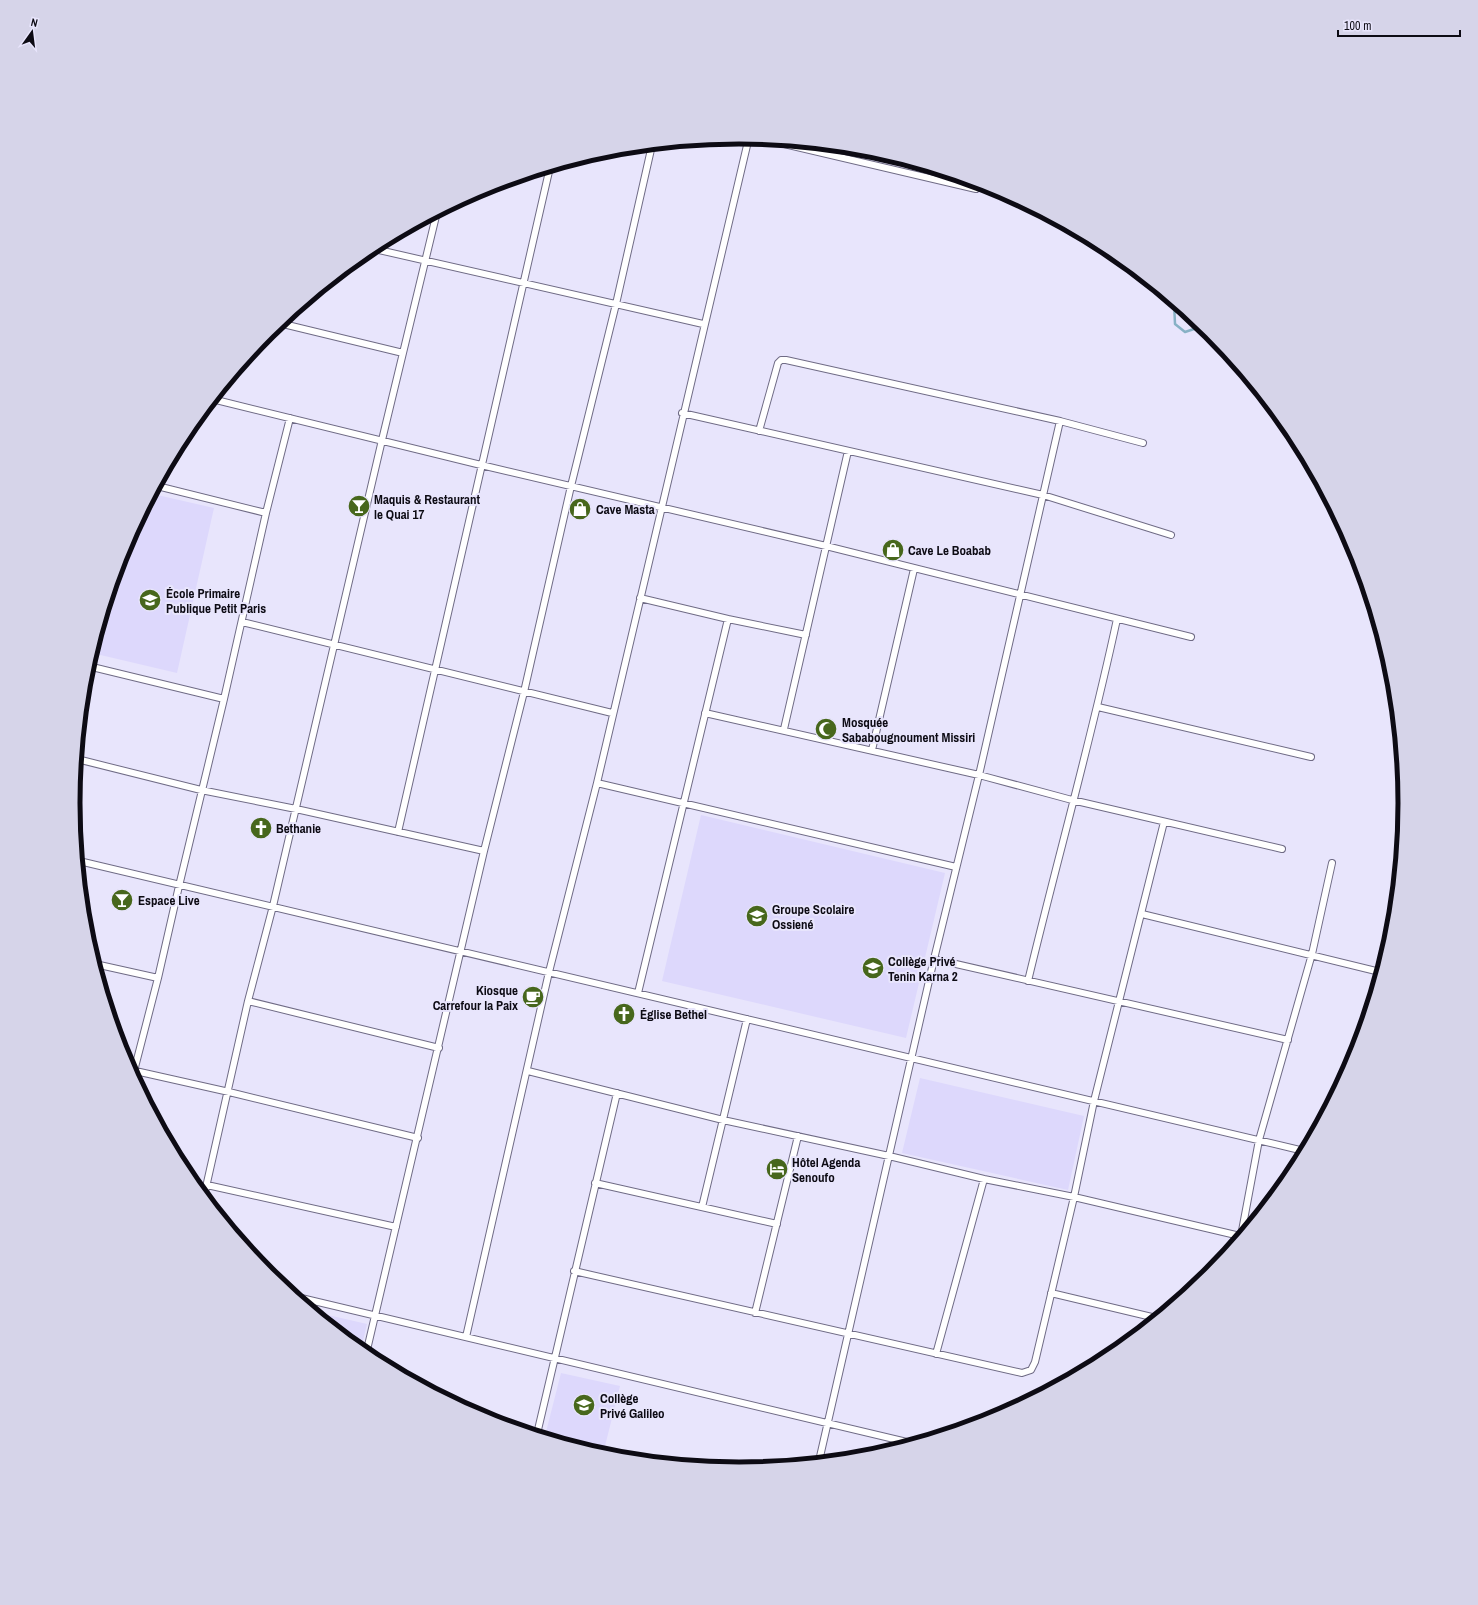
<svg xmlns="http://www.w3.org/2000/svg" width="1478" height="1605" viewBox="0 0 1478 1605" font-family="'Archivo Narrow',sans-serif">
  <rect width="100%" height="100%" fill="#e8e5fc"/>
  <!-- built -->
  <path fill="#ddd8fc" d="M153,494L214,508L177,673L92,653L124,547Z
    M701,815L945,873L906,1038L662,981Z
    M920,1078L1084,1116L1068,1190L902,1153Z
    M315,1312L367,1324L361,1349Z
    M561,1373L620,1386L603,1454L545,1436Z"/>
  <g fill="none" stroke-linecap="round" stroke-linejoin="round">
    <!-- stream -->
    <path stroke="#87b1c5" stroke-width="2.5" d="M1174,302L1175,324L1185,332L1203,326
      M1288,426L1290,429
      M1338,518L1356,572L1364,580"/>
    <!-- street casing -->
    <g stroke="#6f6b85" stroke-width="8">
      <path id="street" d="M758,138L976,189
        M370,248L703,324
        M279,323L403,353
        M212,399L481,465L826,546L1191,637
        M682,413L1043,495L1171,535
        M759,431L778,363L781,360H786L1060,421L1143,443
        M157,486L266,513
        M640,598L728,619L806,635
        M242,622L612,713
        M88,666L224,699
        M1098,707L1311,757
        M705,713L979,775L1072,800L1282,849
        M784,729L848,451
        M872,750L914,569
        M77,759L201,790L296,809L484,851
        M597,783L956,867
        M398,832L550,167
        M79,861L1304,1151
        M1142,914L1380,972
        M934,959L1288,1040
        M95,964L158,978
        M1028,981C1057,860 1091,741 1117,619
        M638,993L728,619
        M248,1001L439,1048
        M131,1070L229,1092L418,1138
        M528,1071L723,1120L889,1156L984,1179L1074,1197L1240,1236
        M133,1075L158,978L179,886L224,699L266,513L290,418
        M595,1183L777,1224
        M207,1185L396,1227
        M204,1196L248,1001L273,906L382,440L437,212
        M702,1207L747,1019
        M1241,1236L1259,1140L1312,954L1332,863
        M574,1271L1022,1373L1031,1370L1035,1362L1074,1197L1094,1101L1164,822
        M1051,1293L1156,1318
        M297,1297L911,1443
        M755,1313L798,1136
        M466,1337L549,972L597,783L749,137
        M366,1354L484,851L524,692L571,486L616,304L652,145
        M936,1354L984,1179
        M537,1434L617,1093
        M819,1461L934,959L979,775L1060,421"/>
    </g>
    <!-- street -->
    <use href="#street" stroke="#fff" stroke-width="6"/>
  </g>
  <!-- icons -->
  <defs>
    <g id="bar-disc" transform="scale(1.15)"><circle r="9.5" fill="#47671c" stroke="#e8e5fc"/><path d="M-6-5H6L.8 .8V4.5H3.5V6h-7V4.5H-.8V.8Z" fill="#fff"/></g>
    <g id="shop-disc" transform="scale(1.15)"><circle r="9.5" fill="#47671c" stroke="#e8e5fc"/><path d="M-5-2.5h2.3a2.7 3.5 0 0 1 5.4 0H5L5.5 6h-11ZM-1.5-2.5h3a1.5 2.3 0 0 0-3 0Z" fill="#fff"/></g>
    <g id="school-disc" transform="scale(1.15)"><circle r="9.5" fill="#47671c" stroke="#e8e5fc"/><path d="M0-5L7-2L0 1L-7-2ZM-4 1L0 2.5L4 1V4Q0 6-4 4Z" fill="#fff"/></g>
    <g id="mosque-disc" transform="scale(1.15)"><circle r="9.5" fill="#47671c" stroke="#e8e5fc"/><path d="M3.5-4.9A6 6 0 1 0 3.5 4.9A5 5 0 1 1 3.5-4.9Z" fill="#fff"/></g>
    <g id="church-disc" transform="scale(1.15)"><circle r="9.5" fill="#47671c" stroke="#e8e5fc"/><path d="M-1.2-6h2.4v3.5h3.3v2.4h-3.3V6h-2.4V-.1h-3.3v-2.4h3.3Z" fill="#fff"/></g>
    <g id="cafe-disc" transform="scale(1.15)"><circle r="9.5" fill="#47671c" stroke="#e8e5fc"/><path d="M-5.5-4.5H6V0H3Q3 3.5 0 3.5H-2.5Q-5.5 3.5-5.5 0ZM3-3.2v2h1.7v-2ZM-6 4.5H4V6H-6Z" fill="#fff"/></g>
    <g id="hotel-disc" transform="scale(1.15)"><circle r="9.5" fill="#47671c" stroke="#e8e5fc"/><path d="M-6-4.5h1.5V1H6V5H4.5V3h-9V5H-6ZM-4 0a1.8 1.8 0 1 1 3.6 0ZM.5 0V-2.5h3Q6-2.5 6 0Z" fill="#fff"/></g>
  </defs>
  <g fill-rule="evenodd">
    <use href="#bar-disc" x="359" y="506"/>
    <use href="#shop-disc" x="580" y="509"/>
    <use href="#shop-disc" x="893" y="550"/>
    <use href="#school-disc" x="150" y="600"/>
    <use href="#mosque-disc" x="826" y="729"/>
    <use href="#church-disc" x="261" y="828"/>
    <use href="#bar-disc" x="122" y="900"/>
    <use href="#school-disc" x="757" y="916"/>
    <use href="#school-disc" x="873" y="968"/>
    <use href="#cafe-disc" x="533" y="997"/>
    <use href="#church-disc" x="624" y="1014"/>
    <use href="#hotel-disc" x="777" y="1169"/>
    <use href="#school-disc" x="584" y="1405"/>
  </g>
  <g text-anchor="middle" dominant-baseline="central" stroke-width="4" stroke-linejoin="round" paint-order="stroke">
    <!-- poi labels -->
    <g font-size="13" font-weight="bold" fill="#0d0b14" stroke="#e8e5fc" text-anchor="start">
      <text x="374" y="499">Maquis &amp; Restaurant<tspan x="374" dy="15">le Quai 17</tspan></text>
      <text x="596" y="509">Cave Masta</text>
      <text x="908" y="550">Cave Le Boabab</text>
      <text x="166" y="593">École Primaire<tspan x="166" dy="15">Publique Petit Paris</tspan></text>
      <text x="842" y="722">Mosquée<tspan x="842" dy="15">Sababougnoument Missiri</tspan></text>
      <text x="276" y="828">Bethanie</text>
      <text x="138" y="900">Espace Live</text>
      <text x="772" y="909">Groupe Scolaire<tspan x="772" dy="15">Ossiené</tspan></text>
      <text x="888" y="961">Collège Privé<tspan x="888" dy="15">Tenin Karna 2</tspan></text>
      <text x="518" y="990" text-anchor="end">Kiosque<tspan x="518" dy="15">Carrefour la Paix</tspan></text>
      <text x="640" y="1014">Église Bethel</text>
      <text x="792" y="1162">Hôtel Agenda<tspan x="792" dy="15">Senoufo</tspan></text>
      <text x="600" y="1398">Collège<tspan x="600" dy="15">Privé Galileo</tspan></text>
    </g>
  </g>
  <!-- crop -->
  <path d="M0 0H1478V1605H0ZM80 803a659 659 0 1 1 1318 0a659 659 0 1 1-1318 0Z" fill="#d6d4e9" fill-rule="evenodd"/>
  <path fill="none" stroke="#0d0b14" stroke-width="5" d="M80 803a659 659 0 1 1 1318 0a659 659 0 1 1-1318 0Z"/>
  <!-- north arrow -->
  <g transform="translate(32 32) rotate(14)" stroke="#e8e5fc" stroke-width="3" paint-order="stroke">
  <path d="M0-3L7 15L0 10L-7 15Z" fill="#0d0b14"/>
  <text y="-6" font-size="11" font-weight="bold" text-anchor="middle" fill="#0d0b14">N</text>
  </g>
  <!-- scale -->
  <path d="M1338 30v6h122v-6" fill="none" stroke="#0d0b14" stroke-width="2"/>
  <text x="1344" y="30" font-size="12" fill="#0d0b14" stroke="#e8e5fc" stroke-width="3" paint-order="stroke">100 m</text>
</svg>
